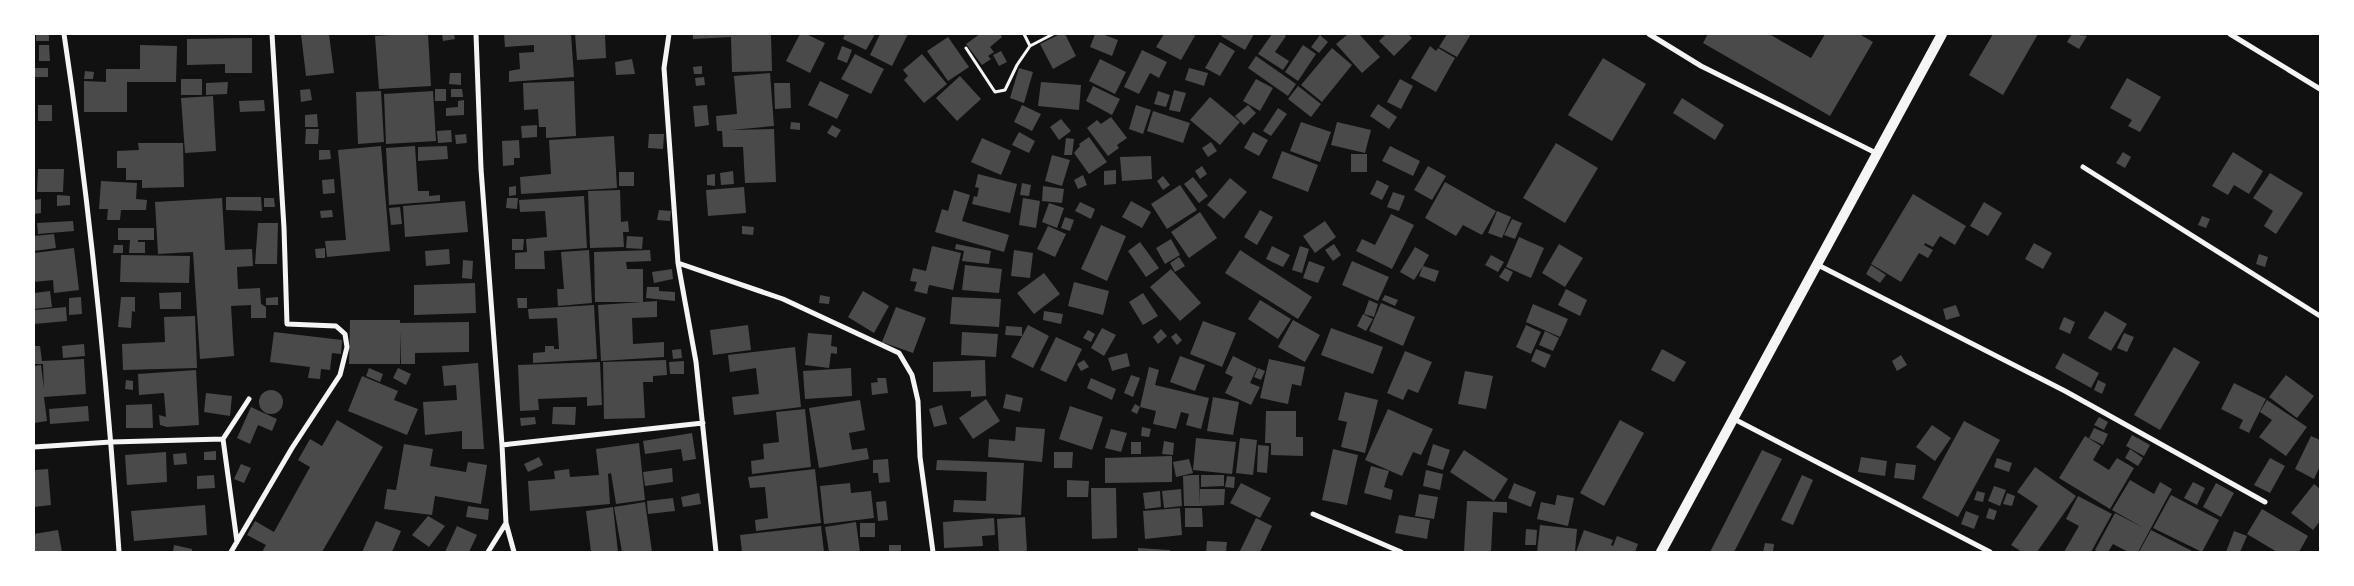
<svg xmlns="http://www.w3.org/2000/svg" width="2354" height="586" viewBox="0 0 2354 586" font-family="Figtree,sans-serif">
  <rect width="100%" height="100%" fill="#111"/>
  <!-- building -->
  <path fill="#4a4a4a" d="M36,34H49V41H36Z
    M301,34H329L334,73L306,76Z
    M405,34H428L431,86L379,89L375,36Z
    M442,34H454L455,39L443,41Z
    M504,34H571L574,77L509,82V71L520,69L519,53L534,52V45L505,47Z
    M575,34H605L606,58L577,60Z
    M693,34H771L772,71L732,72L731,37L693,39Z
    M800,34H806L825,43L810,73L786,61Z
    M845,34H875L866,50L843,39Z
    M880,34H908L892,66L870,55Z
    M980,34H1000L1002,37L990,47L994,52L988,56L991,59L982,65L966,44Z
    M1060,34H1065L1076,56L1053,69L1040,44Z
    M1095,34H1102L1118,40L1112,56L1090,47Z
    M1164,34H1196L1181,60L1156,47Z
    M1222,34H1254L1245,50L1221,36Z
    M1272,34H1283L1286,36L1275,52L1289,61L1283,70L1258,54Z
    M1348,34H1359L1380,57L1362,73L1336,44Z
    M1386,34H1408L1412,38L1394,56L1379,41Z
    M1447,34H1471L1457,57L1439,47Z
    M1708,34H1769L1811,58L1825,34H1859L1873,42L1830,116L1703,43Z
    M1993,34H2038L2003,95L1969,75Z
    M2072,34L2087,36L2079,49L2067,42Z
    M1320,35L1328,42L1319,53L1311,47Z
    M948,37L969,67L948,81L927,51Z
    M252,38V73H225V64L187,65V39Z
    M1220,42L1235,51L1220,76L1205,68Z
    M39,45H49L50,61H39Z
    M140,45L177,46L176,82H127V112H84V81L106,82V69H140Z
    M1303,45L1316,54L1298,81L1285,72Z
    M842,46L852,50L847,63L837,59Z
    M1430,46L1436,51L1438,48L1455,58L1436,92L1411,78Z
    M1332,48L1352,65L1322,102L1301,85Z
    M1142,50L1167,62L1159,78L1150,73L1139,94L1124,87Z
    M1001,51L1007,62L999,66L993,55Z
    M855,54L884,69L871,94L841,79Z
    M922,54L947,84L924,103L904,80L908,76L903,70Z
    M1256,56L1296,84L1288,96L1248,68Z
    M1603,58L1646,84L1612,141L1568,115Z
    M632,59L635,74L616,75L615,62Z
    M1100,59L1126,72L1115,94L1089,81Z
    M702,66V74H694L693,67Z
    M34,68H48V77H34Z
    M1019,68L1033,72L1024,103L1010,98Z
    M1189,68L1208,73L1204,86L1185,80Z
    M85,71L94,72L93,79H84Z
    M450,73H461V85L449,84Z
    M770,73L774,126L731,130L774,129L776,182L745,183L743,147H723L722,131H717L716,116L737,114L734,76Z
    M960,76L981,99L957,121L936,98Z
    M704,77L705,85L696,86L695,78Z
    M2127,78L2161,97L2140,132L2128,126L2132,120L2110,108Z
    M181,79H202V95H181Z
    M1256,79L1273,88L1260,111L1243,101Z
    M1400,79L1413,86L1401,109L1387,102Z
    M574,81L576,136L546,138V127H539L538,109L524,110L523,83Z
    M820,81L849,95L837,119L808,105Z
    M228,82L227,94L206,95V83Z
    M1041,82L1081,85L1079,110L1038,106Z
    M774,83H790L791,108L775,109Z
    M1093,86L1120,99L1112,115L1086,101Z
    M1298,86L1321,104L1311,117L1288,99Z
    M310,89L312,100L301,102L300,90Z
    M435,89H446V101H435Z
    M451,89H462L463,97H451Z
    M1174,90L1186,93L1180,112L1169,110Z
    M381,91L384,142L358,144L356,92Z
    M433,91L436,141L386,144L384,94Z
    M1158,91L1170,95L1166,107L1154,104Z
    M213,96L216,151L185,153L181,98Z
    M1210,97L1240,122L1220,145L1190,120Z
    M1682,98L1724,125L1715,140L1673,113Z
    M264,100L265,111L240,112L239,101Z
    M464,100V115L446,116V108L458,107V101Z
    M1378,104L1397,117L1389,129L1370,116Z
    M38,105H52V121H38Z
    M707,105L709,125L695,127L693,106Z
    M1022,105L1041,114L1032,131L1014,122Z
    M1136,105L1151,110L1143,134L1129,129Z
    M1248,105L1256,113L1244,125L1235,116Z
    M1278,108L1287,114L1271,136L1263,131Z
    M1153,111L1190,123L1183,143L1147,131Z
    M317,114L318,127H305V115Z
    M1111,117L1127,138L1117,145L1119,148L1108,156L1087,128L1097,120L1101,124Z
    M1061,119L1071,131L1059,140L1050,127Z
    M791,122L800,123V130L790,129Z
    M1301,122L1331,132L1320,162L1290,151Z
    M1337,122L1371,130L1365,153L1331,145Z
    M537,125V137L522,138L521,126Z
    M832,125L841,130L836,138L827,133Z
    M306,129H319L318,144H305Z
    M451,130L452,142L438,143L437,131Z
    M1019,132L1035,141L1029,153L1012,145Z
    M1253,132L1268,140L1259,156L1244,148Z
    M466,134L467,143L456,144L455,135Z
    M649,134H664L663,149L648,148Z
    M614,136L617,188L521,194L520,177L551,174L549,140Z
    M1089,137L1107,162L1089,174L1074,153L1080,146L1079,144Z
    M982,138L1011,151L1001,175L971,162Z
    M1066,138L1074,139L1072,155H1064Z
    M519,140L520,158H514V165L503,166L502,141Z
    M1211,142L1217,151L1208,157L1202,148Z
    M138,143H183L184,187L142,188V180H126V168H117V151L139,150Z
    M1556,143L1598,168L1565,223L1523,198Z
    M381,146L390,251L327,257L325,241L346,240L338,150Z
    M415,146L418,191H429V196L440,195V201L389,205L386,148Z
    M447,146L448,159L418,161V147Z
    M1390,146L1420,161L1413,176L1382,161Z
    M319,150H330L331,159L319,160Z
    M1282,151L1318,165L1308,192L1272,178Z
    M2123,152L2131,157L2125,168L2116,163Z
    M2233,152L2263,171L2249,194L2234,185L2228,195L2212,186Z
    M1351,154H1367V172H1351Z
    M1052,155L1070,160L1062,186L1045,181Z
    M1151,156L1152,179L1122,181L1120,157Z
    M1202,166L1207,174L1200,179L1195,171Z
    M1428,166L1446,176L1432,200L1414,190Z
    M38,169H64L63,192H37Z
    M1116,170V184L1104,185V171Z
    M733,171L734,184L721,185L720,173Z
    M619,172H634V186H619Z
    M2270,173L2303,193L2276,234L2264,226L2273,211L2253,198Z
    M715,174V186L707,185V175Z
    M978,174L1017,184L1010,213L972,204L974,196L977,197L979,188L975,187Z
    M1083,175L1087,185L1078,189L1074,180Z
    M1163,176L1170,185L1163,190L1157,181Z
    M1193,177L1208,196L1199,203L1184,184Z
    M1230,178L1247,192L1224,219L1207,205Z
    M334,179L335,193L323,194L322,180Z
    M1377,180L1389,186L1382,200L1370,194Z
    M101,181L137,183L136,199L147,200L146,210H121L120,220H107L108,209H99Z
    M1445,182L1496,211L1482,235L1463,225L1456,236L1425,218Z
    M1022,183L1031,185L1029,196L1020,195Z
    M1180,185L1197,210L1167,229L1151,204Z
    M516,186V195L509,196V187Z
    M1043,186L1064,189L1062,203L1042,201Z
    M744,187L746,213L708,216L706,190Z
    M620,190L621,222L628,221L629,232H623L624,247L590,248L588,191Z
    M954,190L970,195L962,221L1009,235L1004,252L935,232L942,209L948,211Z
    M1393,192L1405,196L1399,211L1387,207Z
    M1913,194L1966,226L1955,245L1940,236L1933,247L1925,243L1924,245L1933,250L1928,258L1919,253L1901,282L1871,264Z
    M57,195L70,196V205L57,206Z
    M584,196L587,248L544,251L545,269H515V253L527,252L526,239L547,237L545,211L520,212L519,200Z
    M226,197H261L262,211L226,210Z
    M222,198L225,250L252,249L253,266L237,267L238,289L260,288L261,304L266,307V318H251V305L231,306L234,356L200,359L193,252L158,254L155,202Z
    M264,198H274L275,207H264Z
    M507,198H518L517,209L506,208Z
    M1023,198L1040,201L1036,228L1019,225Z
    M41,199V213L34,214V200Z
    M465,201L468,232L405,237L403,206Z
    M1131,201L1151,212L1142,228L1122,217Z
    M1080,202L1095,209L1091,219L1075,211Z
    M1984,202L2002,213L1988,236L1970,226Z
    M1049,203L1064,208L1057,228L1042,222Z
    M400,207L402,224L391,225L389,208Z
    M332,210L333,217L321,218L320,211Z
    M659,210L671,211L670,221L657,220Z
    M1260,210L1273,217L1257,245L1244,237Z
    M1497,211L1511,217L1502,238L1488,233Z
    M1200,212L1217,238L1189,258L1171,232Z
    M1391,214L1414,225L1392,269L1356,251L1362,239L1375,245Z
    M2202,216L2210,219L2206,228L2198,225Z
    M1065,217L1074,220L1070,231L1061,228Z
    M1512,219L1522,223L1515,239L1504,235Z
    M73,221L74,231L38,234L37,223Z
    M1325,221L1336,237L1315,253L1303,236Z
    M258,223H278L277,264H255Z
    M1101,225L1126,236L1107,281L1081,269Z
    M742,226L754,227L753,235L742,234Z
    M1048,226L1066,234L1055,257L1037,249Z
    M118,228H154V240H138V242H145V253H129L130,240H118Z
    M54,234L56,248L34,251V236Z
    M627,236L643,237L642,249L626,248Z
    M1519,237L1544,248L1531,278L1506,267Z
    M512,239H524L523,250H512Z
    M1171,239L1180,255L1165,264L1156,248Z
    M1140,242L1159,268L1146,277L1128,251Z
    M2034,243L2052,253L2043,269L2025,259Z
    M956,244L991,251L989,264L962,261L964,251L955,249Z
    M1334,244L1341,255L1333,261L1325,250Z
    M1559,244L1583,258L1565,287L1542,273Z
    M114,245H123V253H113Z
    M932,246L961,253L953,290L929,285L927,294L914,291L917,282L910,281L913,268L926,271Z
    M1272,246L1290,255L1283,267L1266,259Z
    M1300,246L1309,249L1302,273L1292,270Z
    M1415,247L1429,255L1423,266L1439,271L1435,282L1419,276L1423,266L1414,280L1400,272Z
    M74,248L79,290L54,293L53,280L34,282V253Z
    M325,248V258H316L315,249Z
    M449,249L450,264L426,266L425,251Z
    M589,250L592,303L558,306L557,289H564L561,252Z
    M650,250L651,261L626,262L627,269H643V302H595L594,252Z
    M1014,250L1033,253L1030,278L1011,276Z
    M1240,250L1312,297L1298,319L1225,273Z
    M2259,254L2268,257L2265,267L2256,264Z
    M121,255L190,256L189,283L120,282Z
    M1491,255L1504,262L1498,272L1485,265Z
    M1179,257L1185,266L1175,272L1170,263Z
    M463,260L473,261L472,279L462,278Z
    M1309,261L1325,267L1318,283L1303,278Z
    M1352,261L1389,277L1378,301L1342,285Z
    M965,265L1002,269L999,293L962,290Z
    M1871,265L1886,275L1880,283L1866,274Z
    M1505,268L1513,272L1508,282L1499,277Z
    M672,269L673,279L654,283L652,272Z
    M1171,269L1201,303L1180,321L1150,287Z
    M1044,273L1060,294L1034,314L1017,293Z
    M1074,282L1109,291L1103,315L1068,306Z
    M475,283L476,313L414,315V285Z
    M647,287H659V291L675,292V301L646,298Z
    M1566,289L1587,300L1580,316L1558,305Z
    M50,291L52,307L34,309V293Z
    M863,291L889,306L874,333L848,317Z
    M181,292V309H160L159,293Z
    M1143,293L1158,316L1143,325L1129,302Z
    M820,295L830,297L829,304L819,303Z
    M1385,295L1398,300L1395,306L1382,300Z
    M81,297L82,314L69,315V298Z
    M121,297H135V312L132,311L131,328L118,327Z
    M278,297V305H266V298Z
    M952,297L1001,299L999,327L950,324Z
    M517,298H527V308H518Z
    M1260,300L1291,319L1278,339L1248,319Z
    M1369,300L1378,304L1374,317L1364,314Z
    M657,301V317L632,318L633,344L664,342V357L601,361L598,305Z
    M1381,303L1415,317L1403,346L1369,331Z
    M1533,304L1568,319L1560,337L1526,322Z
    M594,305L597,359L533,363V353L545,352V346H554V349H559L557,318L529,319L528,309Z
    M1956,305L1960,316L1946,320L1943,309Z
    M66,307L67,321L34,324V310Z
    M896,307L926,318L913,353L882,342Z
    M1044,311L1063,314L1061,324L1043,320Z
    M2105,311L2127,324L2111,351L2088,338Z
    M1363,314L1373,319L1366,331L1357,326Z
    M195,316L197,368L123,370L122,344L165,342L164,317Z
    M2064,317L2075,322L2070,334L2059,329Z
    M350,320H400V323L469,322V352L415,353V364H401L400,331V364H349Z
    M1293,320L1320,335L1305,362L1278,347Z
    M1203,321L1236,333L1222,367L1190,354Z
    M748,325L751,350L713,355L710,330Z
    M1028,325L1049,336L1033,368L1011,357Z
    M1526,325L1541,332L1531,354L1516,347Z
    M1006,326L1022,327V336L1005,335Z
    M1102,328L1116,335L1104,356L1091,348Z
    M1331,328L1383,347L1373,374L1321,355Z
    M1161,329L1167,336L1158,344L1153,337Z
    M1088,330L1095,334L1091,342L1083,338Z
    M1545,331L1559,338L1553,351L1539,345Z
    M274,332L342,340L341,354L332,353L330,370L321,369L320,379L308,378L310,367L270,362Z
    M962,332L998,334L996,357L961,355Z
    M808,333L832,335L831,346L837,347V354L831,353L829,368L805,365Z
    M1176,333L1182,340L1177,345L1171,337Z
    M2124,333L2134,337L2127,352L2117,348Z
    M1056,337L1082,349L1066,382L1040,370Z
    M84,344L85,356L63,358L62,346Z
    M34,346H40L42,361L84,359L86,394L44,397L47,421L34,423V366L41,365L44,389L43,364H34Z
    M795,347L801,407L734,415L732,397L759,394L756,368L730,372L728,355Z
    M2174,347L2200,362L2160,430L2134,415Z
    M681,349L682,358L673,359L672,350Z
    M1536,349L1551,355L1545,368L1531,361Z
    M1662,349L1686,362L1674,382L1651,370Z
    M1405,351L1432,362L1418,393L1408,389L1403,400L1387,393Z
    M1127,353L1130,366L1112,371L1108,358Z
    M2063,353L2099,373L2091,388L2055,368Z
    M1901,355L1907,365L1897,371L1892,361Z
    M1180,356L1205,365L1195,391L1170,382Z
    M1233,356L1257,368L1250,383L1260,387L1251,405L1225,393L1233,377L1225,373Z
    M1269,359L1305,367L1301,386L1292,384L1288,404L1260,398Z
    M666,360L667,375L653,376V382H643L645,418L604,419L603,362Z
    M985,360L986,396L971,397V391L933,392V362Z
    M1084,360L1089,367L1081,371L1077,364Z
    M684,361V374H670L669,362Z
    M600,362L602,405L587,406V397L538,399L539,410L520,411L518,365Z
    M478,363L484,449H462V431L425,435L423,402L457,400L456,385L444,386L442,366Z
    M1149,367L1159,370L1155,385L1209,398L1201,429L1186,425L1189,414L1181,412L1176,429L1153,424L1156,411L1140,407L1137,414L1131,411L1135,404L1140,407Z
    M369,368L383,374L380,382L366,376Z
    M398,368L411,374L406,385L393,378Z
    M851,368L852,396L805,399L803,371Z
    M1258,368L1265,371L1261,380L1254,377Z
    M196,370L199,425L167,427L160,425L159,415L166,417L164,393L139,395L138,374Z
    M1465,371L1493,376L1486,409L1458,404Z
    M1131,375L1140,378L1133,397L1124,393Z
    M2286,375L2314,396L2297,418L2269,397Z
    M362,376L398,391L394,400L418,409L407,435L348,411Z
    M877,378H886L888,393L872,395L871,383L878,382Z
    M1091,378L1116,389L1112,400L1087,388Z
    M126,380L133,381V390L125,389Z
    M2098,380L2106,384L2102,394L2094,390Z
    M2234,383L2266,399L2249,433L2239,428L2243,420L2221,409Z
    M259 402a12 12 0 1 1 24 0a12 12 0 1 1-24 0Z
    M1345,392L1378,400L1365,453L1341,447L1347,422L1338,420Z
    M206,393L232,396L230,416L204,412Z
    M1006,394L1023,398L1020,412L1003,408Z
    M1213,397L1239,402L1233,435L1207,431Z
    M986,399L1000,421L973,439L959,418Z
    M860,400L865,430L849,433L852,450L867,448L869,459L819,468L809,408Z
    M2267,400L2307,427L2286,456L2259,437L2272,420L2260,412Z
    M152,404L153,428H126V405Z
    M942,405L947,424L934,427L929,409Z
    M88,406L89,421L50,424L49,409Z
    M1070,406L1103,417L1092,450L1059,439Z
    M251,407L277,419L272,431L258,425L250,444L237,438Z
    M553,407H576L575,425L552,424Z
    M805,409L811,467L752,474L751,461L764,459L763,444L779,442L776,412Z
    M1388,409L1433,429L1421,455L1413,452L1402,476L1365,460Z
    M1266,411H1296V437H1303V456L1271,455V443H1265Z
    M535,417L536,424L521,426L520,418Z
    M2099,417L2108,422L2104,430L2094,425Z
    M337,420L383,447L322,552H262L266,545L247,535L255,521L274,532L310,467L298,460L310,439L322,446Z
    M1620,420L1644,433L1604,506L1580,493Z
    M1964,421L2000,440L1958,517L1922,498Z
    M1932,425L1951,438L1935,461L1916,447Z
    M1016,427L1045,429L1042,462L988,457L989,439L1015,441Z
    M1142,427L1151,429L1149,437L1141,436Z
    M2094,428L2108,434L2103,445L2089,438Z
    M1111,429L1127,433L1121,452L1105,448Z
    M692,433L696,459L683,461L681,449L645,454L643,441Z
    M2132,435L2150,445L2144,456L2126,446Z
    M2085,436L2101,446L2093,460L2109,470L2117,458L2134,468L2110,509L2059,478Z
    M2311,436L2320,440V466L2314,479L2295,469Z
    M1196,438L1236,442L1232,474L1193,470Z
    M1240,438L1257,440L1253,475L1236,473Z
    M1164,441L1174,443L1173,455L1162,454Z
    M1131,442H1141V454H1131Z
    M639,443L645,500L616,504L611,473L608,474L610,504L530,511L528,481L555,479L554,471L569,469L570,477L599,475L596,449Z
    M404,444L433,449L430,466L466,472L468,462L487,465L481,504L435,496L432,515L384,509L387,489L396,490Z
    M1433,444L1450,450L1443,470L1427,465Z
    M1258,445L1269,446L1267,473L1257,472Z
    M1333,449L1358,455L1347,505L1322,500Z
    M2130,449L2143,458L2138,466L2125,458Z
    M1464,450L1508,479L1494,501L1450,472Z
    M1762,450L1782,459L1734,552H1710Z
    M216,451V460H204V452Z
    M166,452L167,482L127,485L125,455Z
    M1054,452H1073L1072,468H1054Z
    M186,453L187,464L174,465L173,454Z
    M1172,456V482L1105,483V458Z
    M539,457L543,465L528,472L524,464Z
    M1861,457L1887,461L1885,476L1858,472Z
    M1997,458L2012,463L2009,472L1994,467Z
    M2270,458L2285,466L2270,493L2254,485Z
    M888,459L890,482L879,483L878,473H873V460Z
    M1189,459L1193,473L1176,477L1173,462Z
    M937,460L1024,463L1021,515L953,512L954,500L986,501L987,472L936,470Z
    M1896,463L1916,465L1914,480L1894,478Z
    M241,464L251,468L244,483L234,479Z
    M1371,466L1389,471L1384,487L1393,490L1391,500L1364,493Z
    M2035,467L2076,496L2037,552H2022L2011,545L2038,506L2017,492Z
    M672,468L673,482L645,486L643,472Z
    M48,469L51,505L34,507V470Z
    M815,469L821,523L756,531L755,520L768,518L765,487L750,488L748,477Z
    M1426,470L1443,474L1440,490L1423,486Z
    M214,475L215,488L197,489V476Z
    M1192,475H1199L1200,506H1184L1183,476Z
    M1201,475H1224V486L1201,487Z
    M1802,475L1813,480L1793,525L1781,520Z
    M1227,476L1235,477L1234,488L1225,487Z
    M1067,480L1089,481L1088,497H1067Z
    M2130,480L2154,494L2160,482L2172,489L2138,552H2128L2113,544L2108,552H2099L2095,550L2115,513L2144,528L2112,510Z
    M2193,482L2205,488L2197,505L2184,498Z
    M850,483L851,493L871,491L874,518L824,524L820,486Z
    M1241,483L1271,498L1260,518L1230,503Z
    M1514,483L1536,492L1531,507L1508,498Z
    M2216,483L2234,493L2221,517L2203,507Z
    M2314,484L2320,489V521L2313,530L2291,513Z
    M1994,486L2006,490L2000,506L1988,501Z
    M1091,488H1116L1117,538L1092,539Z
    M1181,489L1182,506L1164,508L1162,491Z
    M1200,489H1225L1224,505L1200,506Z
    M1160,491L1161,507L1145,509L1143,493Z
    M1977,491L1985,493L1983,502L1974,500Z
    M699,493L701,504L683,507L681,497Z
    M2007,493L2015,496L2012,506L2003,504Z
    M1419,494L1438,497L1434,519L1415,516Z
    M1557,495L1574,498L1568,526L1537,519L1541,502L1555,505Z
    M2171,495L2219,520L2202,552L2153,528Z
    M2078,496L2112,514L2091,552H2064L2079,526L2066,519Z
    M673,498L675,511L648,514L647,501Z
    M886,501L888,520L878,521L876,502Z
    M1467,501L1507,502V513L1493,512L1491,552H1464Z
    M645,502L652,552H622L614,507Z
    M205,505L207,535L134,541L131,511Z
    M468,506L489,509L488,520L466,517Z
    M613,507L618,552H591L586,511Z
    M1180,508L1182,535L1145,539L1143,511Z
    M1185,508H1202L1203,527H1185Z
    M1989,508L1997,511L1994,520L1986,518Z
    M2262,509L2308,536L2299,552H2277L2247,534Z
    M1966,511L1979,516L1974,529L1961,524Z
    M1399,515L1430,520L1427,539L1395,533Z
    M428,516L445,526L429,547L412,535Z
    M1025,517L1027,552H999L997,519Z
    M994,518L995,535L982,536L983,546L944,548L943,522Z
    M1256,518L1272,526L1260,552H1242L1240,551Z
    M376,521L401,531L392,552H362Z
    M856,522L860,552H829L825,527Z
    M860,523H875V537H860Z
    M1540,525L1577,529L1575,552H1537Z
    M457,526L477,535L469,552H445Z
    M821,526L824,552H742L740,535Z
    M1526,529L1537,530L1536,545H1525Z
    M58,530L62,552H34V534Z
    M1584,530L1613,540L1611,545L1613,546L1617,536L1638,544L1635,552H1576Z
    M2151,530L2194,552H2139Z
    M2234,531L2247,536L2240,552H2226Z
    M1207,541L1227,542L1226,552H1206Z
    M1765,543L1774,544L1773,552H1763Z
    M174,545L192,549V552H173Z
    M889,545H901V552H889Z
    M1138,548L1170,550V552H1138Z"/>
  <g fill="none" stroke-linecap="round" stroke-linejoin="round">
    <!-- path -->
    <path stroke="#f5f5f5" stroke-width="3" d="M1030,46L1053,34
      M966,48L995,92L1005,90L1017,65L1030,46L1024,34"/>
    <!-- minor -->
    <path stroke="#f5f5f5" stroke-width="5" d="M64,34C90,206 107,379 119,552
      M476,34L481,169L502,445L506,523L514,552
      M669,34L664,68L678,263L696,362L716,552
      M1649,34L1701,66L1878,154
      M2230,34L2320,89
      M2083,167L2320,316
      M678,263L783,299L899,353L912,375L918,401L920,457L933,552
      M1818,265L2065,391L2265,502
      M1734,419L1990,552
      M223,439L237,542
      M502,445L703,423
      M34,447L111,442L223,439L249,399
      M1313,514L1401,552
      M231,552L292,448L340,375L347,347L345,334L336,326L287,324L284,228L272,34
      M488,552L506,523"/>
    <!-- secondary -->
    <path stroke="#f5f5f5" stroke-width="10" d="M1661,552L1942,34"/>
  </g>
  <!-- border -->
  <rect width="2354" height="586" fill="none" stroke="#ffffff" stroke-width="70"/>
</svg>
